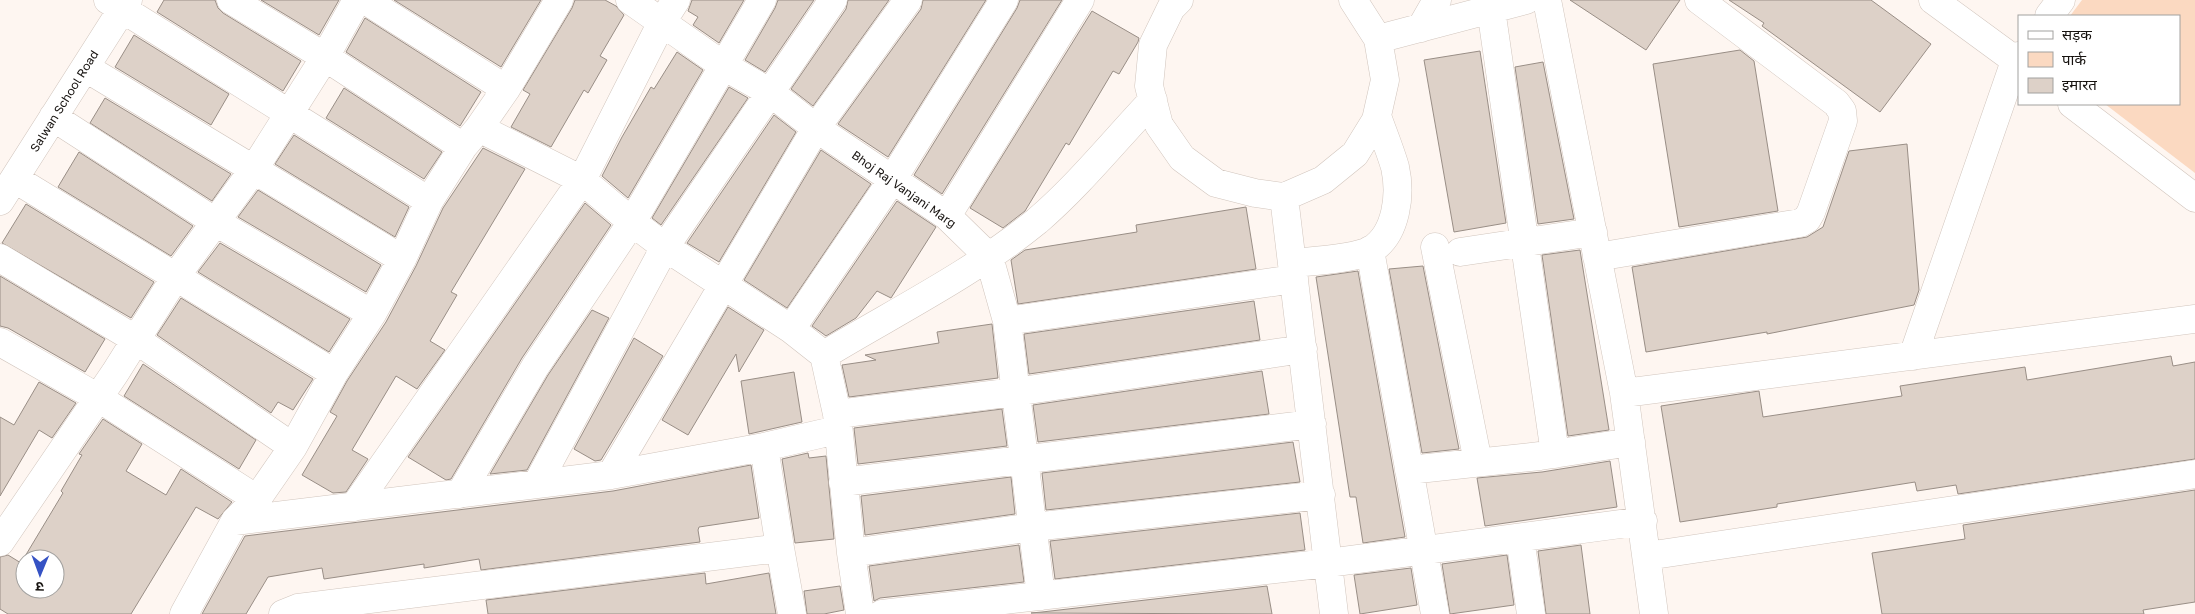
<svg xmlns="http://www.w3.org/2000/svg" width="2195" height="614" viewBox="0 0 2195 614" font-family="'Golos Text','Noto Sans Devanagari',sans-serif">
  <rect width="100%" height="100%" fill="#fef6f1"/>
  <!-- green -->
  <path fill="#fbd9c1" d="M2082,0H2195V173L2105,104H2179V16H2070Z"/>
  <!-- building -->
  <path fill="#ddd1c8" stroke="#998e86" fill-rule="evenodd" d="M164,0H215L218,8L223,13L301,61L283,91L157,12Z
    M261,0H339L319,35Z
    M394,0H541L501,67Z
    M575,0H605L616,6L624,15L600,56L607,60L588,93L584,90L551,147L511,127L530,94L523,90L572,8Z
    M692,0H744L719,43L693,25L698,17L688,11Z
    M778,0H814L765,72L745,60L775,8Z
    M848,0H889L813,106L791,89L846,9Z
    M923,0H986L888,157L838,124L921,9Z
    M1020,0H1062L942,194L914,175L1017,8Z
    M1570,0H1680L1646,50Z
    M1729,0H1871L1931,44L1880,112L1762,26L1764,23Z
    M1092,11L1139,38L1138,42L1119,74L1113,71L1069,145L1066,143L1025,211L1003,228L970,208Z
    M365,18L481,92L460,126L346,52Z
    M134,35L229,94L211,125L115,67Z
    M1740,50L1754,61L1778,211L1679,227L1653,64Z
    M1480,51L1506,223L1454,232L1424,60Z
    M677,52L703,70L628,198L602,176L622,137L651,87L654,89Z
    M1543,62L1574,219L1538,224L1515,67Z
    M729,87L748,98L661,225L652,218Z
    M344,88L442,152L424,179L326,118Z
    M105,98L231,174L212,201L90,123Z
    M774,115L796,132L719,262L687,243Z
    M294,135L409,207L395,237L275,164Z
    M1907,144L1919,290L1914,305L1767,334V332L1646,352L1632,267L1807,237L1823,227L1849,151Z
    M483,148L525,169L451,292L457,295L430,341L445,350L417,389L396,376L352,450L368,459L346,492L333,493L302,475L337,416L330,412L347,381L386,322L416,266L443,208Z
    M821,150L871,184L787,308L744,280Z
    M79,152L193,226L171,256L58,187Z
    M258,190L381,265L366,292L238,217Z
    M897,201L936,227L891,298L877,291L856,318L826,336L822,333L812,326Z
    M585,203L611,225L522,358L451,479L446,480L408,457Z
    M26,204L154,282L131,318L2,243Z
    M1246,207L1256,269L1018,304L1011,260L1025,250L1137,232L1136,225Z
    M220,243L350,319L329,352L198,272Z
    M1580,250L1609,430L1568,436L1542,255Z
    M1423,266L1459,449L1422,453L1389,269Z
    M1358,271L1405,537L1363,543L1356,497H1350L1316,277Z
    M0,276L105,339L85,372L8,328L0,326Z
    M181,298L313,379L293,410L278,402L271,413L157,335Z
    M1254,301L1260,340L1029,374L1024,334Z
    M728,307L764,330L739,372L736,354L688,435L662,420Z
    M592,310L609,318L527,470L490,474L548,375Z
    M992,324L998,378L849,397L842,365L876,360L865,355L939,343L937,332Z
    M634,338L663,356L601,460L595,461L574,449Z
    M2171,356L2173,366L2195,362V459L1958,494L1956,485L1917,491L1915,482L1777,504V507L1680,522L1661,406L1759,391L1763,417L1902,396L1900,386L2025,367L2027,380Z
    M143,364L256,440L239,469L124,396Z
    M1262,371L1269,414L1038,442L1033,405Z
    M794,372L802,422L749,434L741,381Z
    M39,382L76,403L52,438L39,430L0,496V417L14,425Z
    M1002,409L1007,446L858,464L854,428Z
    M103,419L142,444L126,471L166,495L181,469L232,502L218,519L196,507L131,614H8L0,609V557L8,555L21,563L63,493L61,491L82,455L79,454ZM25,559H55V589H25Z
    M1293,442L1300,482L1046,510L1042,473Z
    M808,453L809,458L826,456L834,539L795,543L782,459Z
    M1610,461L1617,507L1485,526L1477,478L1542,472Z
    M751,465L759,518L699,527L698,530L700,542L481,570L479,559L424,568V564L324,579L322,568L268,577L246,614H202L245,536L613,491Z
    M1011,477L1015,514L865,535L861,496Z
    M2195,490V602L2143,610L2144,614H1882L1872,553L1965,539L1963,525Z
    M1300,513L1305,550L1055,579L1050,541Z
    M1019,545L1024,582L880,598L874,601L869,566Z
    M1581,545L1590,614H1546L1538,551Z
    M1507,555L1514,605L1450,614L1442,564Z
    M1411,568L1417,605L1360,614L1354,575Z
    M705,573L706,584L769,573L776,614H488L486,600Z
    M840,586L844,610L824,614H807L804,591Z
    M1267,586L1272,614L1031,613L1042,612Z"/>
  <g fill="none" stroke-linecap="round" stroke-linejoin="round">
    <!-- minor casing -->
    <g stroke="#d1c5bd" stroke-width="29">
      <path id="minor" d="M108,0L429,201
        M231,0L325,57L463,147
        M365,0L506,89
        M559,0L506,89L479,128L582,180L632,222L665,247L791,329L824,355L837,414L1015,392L1303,349
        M630,0L724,66L771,93L816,128L947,216L989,257L1007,321L1041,596
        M1179,0L1171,8L1153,45L1149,86L1159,125L1182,158L1216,183L1255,193L1284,197L1323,180L1355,154L1376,120L1385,80L1378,39L1353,0
        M1547,0L1624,393L1654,614
        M1933,0L2019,63
        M1491,9L1555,454
        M2049,16L2061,0
        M1421,28L1437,0
        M1378,39L1526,0
        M86,68L402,259
        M2072,104L2195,198
        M53,117L214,221L372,314
        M15,179L334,373
        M1284,197L1334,614
        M0,201L128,0
        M947,216L1080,0
        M1435,247L1478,462
        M1370,250L1435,614
        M1460,252L1593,232
        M1597,257L1800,223L1807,219L1811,212L1843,121L1842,111L1836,103L1699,0
        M0,258L135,339L293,447L334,373L372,314L402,259L429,201L463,147L479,128
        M1292,263C1312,261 1355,259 1371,250C1397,234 1401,194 1395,167C1390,150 1383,133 1377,116
        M1007,321L1294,279
        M791,329L892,180L1004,0
        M0,342L97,397L257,499
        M824,355C895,312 972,274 1037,221C1079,185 1115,140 1153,100
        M1913,356L2015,61L2019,56
        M1624,393L2195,319
        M837,414L851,553L860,614
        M764,447L780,548
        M1409,470L1540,456L1631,442
        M611,475L816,128L908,0
        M843,482L1312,424
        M537,484L665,247L833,0
        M460,494L535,367L632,222L762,0
        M354,507L582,180L662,22L676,0
        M235,521L611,475L764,447L837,430
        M1520,538L1531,614
        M0,542L115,373L176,276L254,169L325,57L357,0
        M851,553L1033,527L1321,495
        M1647,556L2195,474
        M184,614L235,521L257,499L293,447
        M283,614L298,608L780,548L792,614
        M882,614L1328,563L1643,521"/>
    </g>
    <!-- minor -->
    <use href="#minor" stroke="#fff" stroke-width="28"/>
  </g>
  <g text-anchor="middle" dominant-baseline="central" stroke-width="4.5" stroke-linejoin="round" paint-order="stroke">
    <!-- street labels -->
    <g font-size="12" fill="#171310" stroke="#fff">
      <text transform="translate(64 101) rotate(-58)">Salwan School Road</text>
      <text transform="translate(904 189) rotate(35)">Bhoj Raj Vanjani Marg</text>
    </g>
  </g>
  <!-- legend -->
  <rect x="2018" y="15" width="162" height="90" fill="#ffffff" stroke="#a2a19f"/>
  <rect x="2028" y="31" width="25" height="8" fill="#ffffff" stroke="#a2a19f"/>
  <text x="2062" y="40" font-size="15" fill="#171310">सड़क</text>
  <rect x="2028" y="52" width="25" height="15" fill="#fbd9c1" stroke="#a2a19f"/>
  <text x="2062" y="65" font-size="15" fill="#171310">पार्क</text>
  <rect x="2028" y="78" width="25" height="15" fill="#ddd1c8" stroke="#a2a19f"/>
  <text x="2062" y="90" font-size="15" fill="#171310">इमारत</text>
  <!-- north arrow -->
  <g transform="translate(40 574) rotate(181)"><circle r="24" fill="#ffffff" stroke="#a2a19f"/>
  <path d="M0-4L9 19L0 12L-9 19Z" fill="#3552c4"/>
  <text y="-8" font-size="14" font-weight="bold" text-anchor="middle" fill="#171310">उ</text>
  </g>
</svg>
